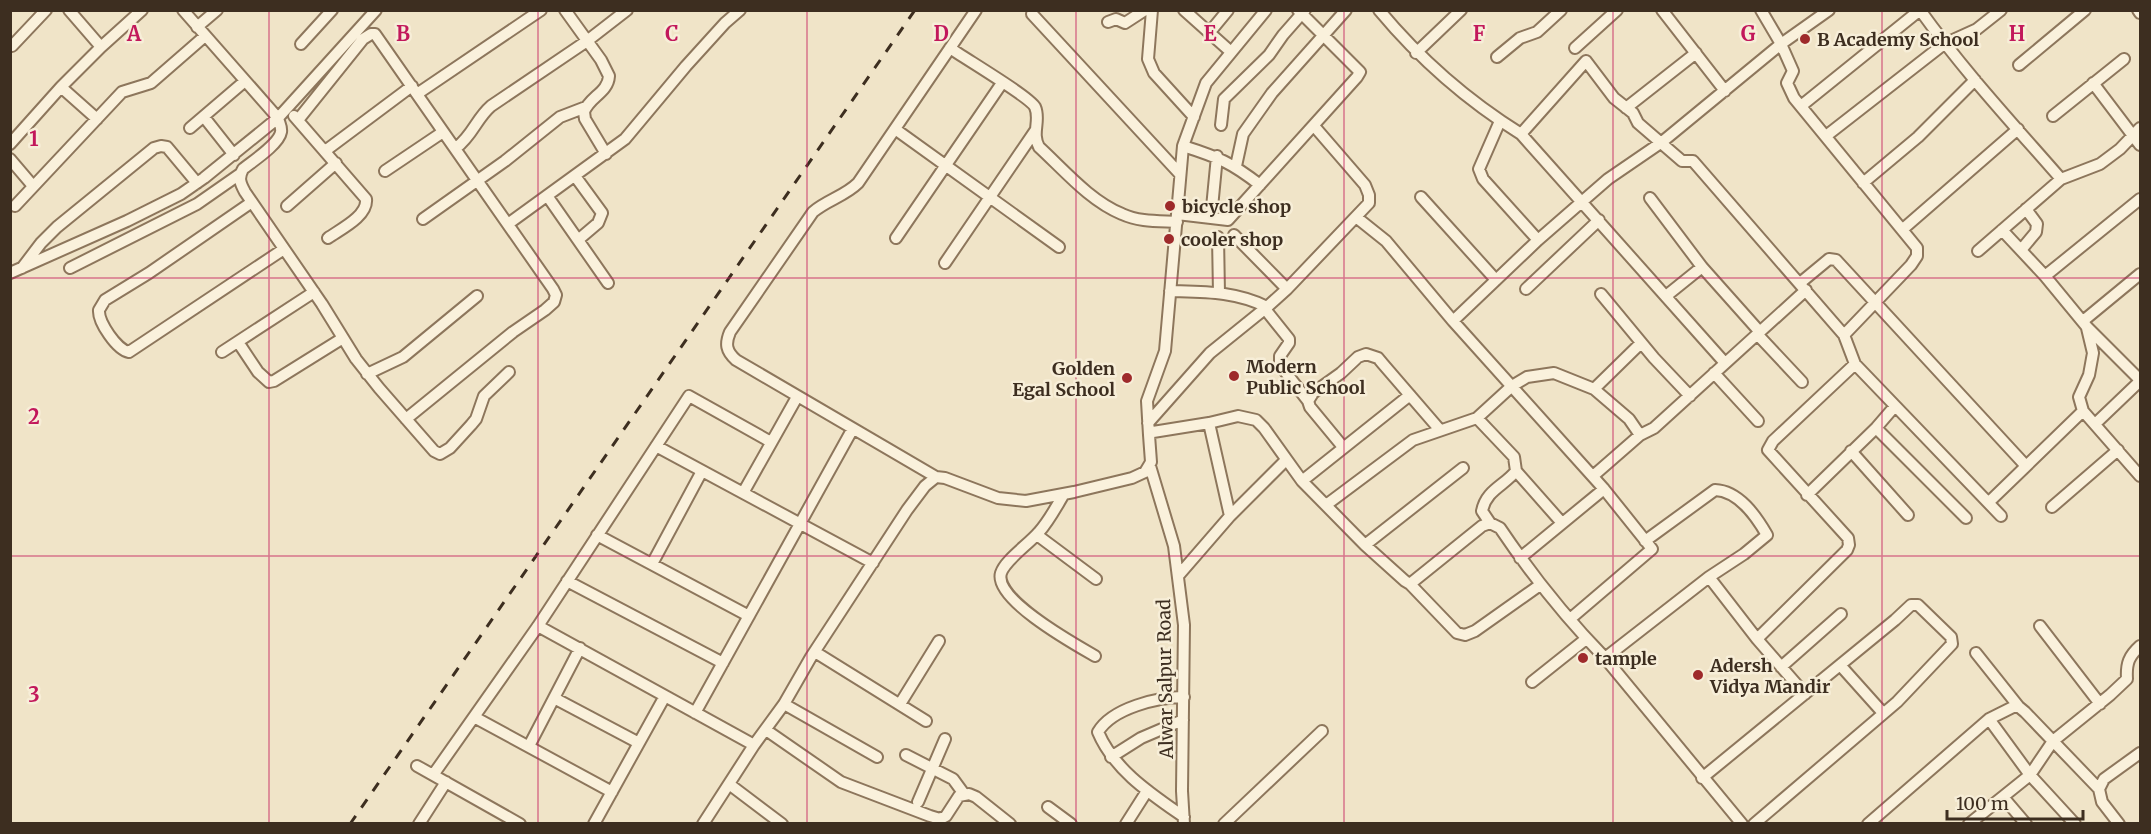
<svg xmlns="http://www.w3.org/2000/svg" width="2151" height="834" viewBox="0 0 2151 834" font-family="Merriweather,serif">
  <rect width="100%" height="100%" fill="#f0e4c8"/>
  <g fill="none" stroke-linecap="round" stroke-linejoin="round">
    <!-- minor casing -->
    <g stroke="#8d765c" stroke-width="14">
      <path id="minor" d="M69,10L101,47
        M183,10L278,118C279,123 282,127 281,132C279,144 253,161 243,169C238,178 240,183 245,192L322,304L356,359L379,388L434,451L440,454L450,448L471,425L476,419L484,396L509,372
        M565,10L601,60L609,76C608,93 589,97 584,112L585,119L606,154
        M1152,10L1148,59L1154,73L1194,117
        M1184,10L1231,52
        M1379,10C1419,58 1468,101 1521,134L1725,363
        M1662,10L1725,91
        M1761,10L1781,44L1793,71L1787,83L1794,98L1917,248V256L1911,265L1844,335
        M2138,10L2140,13
        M1032,14L1180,174
        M1108,22L1116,19L1125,23L1145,10
        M197,27L217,10
        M1209,33L1228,10
        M301,44L332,10
        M12,46L46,10
        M950,48C964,58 1030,97 1035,107C1041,120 1031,133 1039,147C1064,170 1090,201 1122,214C1139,222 1158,221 1177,222
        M1575,48L1617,10
        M1416,53L1461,10
        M1497,57L1520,38L1537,32L1561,10
        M2019,65L2085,10
        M2093,83L2140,145
        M61,87L97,119
        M417,94L541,10
        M1801,106L1920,10C1963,70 2013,124 2061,179
        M1626,108L1696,53
        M294,116L366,199C368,216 341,229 328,238
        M2053,116L2124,59
        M204,117L234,155
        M298,120L363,39L371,34H375L553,289L556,295L554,302L545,310L513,332L406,419
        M1500,121L1479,169L1483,179L1538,240
        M1221,125L1224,99L1269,55L1283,35L1305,10
        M190,128L245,81
        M895,129L1059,247
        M1521,134L1586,61L1614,98L1633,113L1638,123L1682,161H1693L1844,335L1855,364L2001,516
        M1826,136L1944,44L1977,29L2001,10
        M10,144L61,87L101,47L142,10
        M1183,146C1218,157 1232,163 1260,185
        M456,148C473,135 476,119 491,106L587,41L627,10
        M325,151L412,86
        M10,159L33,186
        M1236,166L1243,134L1272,93L1346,10
        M385,171L443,132
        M575,176L602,213L598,223L578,240
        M1863,183L1918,137L1975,80
        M548,197L608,283
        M1421,197L1496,280
        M1650,198L1702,267L1759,331
        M252,202L149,273L105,300L99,310C98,322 117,350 129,352L284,249
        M15,206L122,92L151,83L205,36
        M287,206L336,163
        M1177,214L1228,220L1357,77L1360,72L1298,10
        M1356,217L1386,241L1453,321L1604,489L1652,549L1570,619
        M1211,218L1217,156
        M423,219L505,161L560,117L586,107
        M508,224L625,139L686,66L725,23L740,10
        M1903,229L2018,129
        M2002,230L2045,276L2087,327L2140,380
        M1234,235L1287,289
        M1218,237L1219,293
        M896,238L1002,83
        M2021,250L2036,232L2037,224L2026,209
        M1978,251L2061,179L2100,164L2120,149L2140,128
        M945,263L1035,131
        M22,268L41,243L57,227L154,148L161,146L167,147L197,183
        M70,268L197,204L240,174
        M10,273L127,221L181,194L204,178L278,118L376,10
        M2045,276L2140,199
        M1800,283L1829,259L1836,260L2026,466
        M1526,289L1599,220
        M1170,291C1204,292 1235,291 1267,307L1287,289L1369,203V195L1365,185L1314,126
        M1601,294L1654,358L1690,396
        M1666,296L1702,267
        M1265,309L1289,339V343L1280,356V365L1308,401
        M1453,321L1538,240L1608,179L1662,142L1781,44L1829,10
        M2083,321L2140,274
        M2087,328L2093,353L2089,375L2079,397L2083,411L2140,476
        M1757,334L1802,382
        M238,342L258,372L269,382L274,381L343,338
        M222,352L314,292
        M1714,373L1758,421
        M367,374L403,357L477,296
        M1594,389L1641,343
        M1477,418L1514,457L1516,471C1504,486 1486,490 1482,511L1490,523
        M1148,423L1210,353L1267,307
        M1209,423L1230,516
        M2095,424L2140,381
        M1876,428L1966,518
        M1149,435L1147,401L1165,351L1183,146L1206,83L1266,10
        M656,446L873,563
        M1343,447L1310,407L1308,401L1313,393L1341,373L1358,357L1366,354L1378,358L1383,364L1440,430
        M1851,451L1908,515
        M1150,466L1174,546L1184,625L1182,791L1184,824
        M1516,471L1562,523
        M1593,476L1640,435L1654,428L1806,290
        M936,477L736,360C726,351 725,344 730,332L813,212C827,200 845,196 858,183L976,10
        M1302,481L1410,395
        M743,493L797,397
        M1064,494C1056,507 1049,521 1039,532C1029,544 1005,560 1001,573C993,599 1076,645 1095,656
        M1807,495L1876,428L1895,406
        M1989,502L2083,411
        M1326,505L1413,440L1477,418L1512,386L1527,377L1554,373L1594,389L1629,419L1640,435
        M2052,507L2118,450
        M597,535L749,616
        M1037,535L1096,579
        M1365,545L1463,468
        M1520,558L1604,489
        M652,564L702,471
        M1178,576L1230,516L1286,460
        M1709,577L1757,639L1805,694
        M567,581L723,663
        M1410,584L1457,633L1465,635L1475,631L1540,585
        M538,626L754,745
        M2040,626L2100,704
        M1757,639L1847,550L1849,545L1848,538L1768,450L1773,441L1855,364
        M815,652L926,721
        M1976,653L2019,707
        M1605,658L1709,577L1744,554L1767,535C1756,516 1739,491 1715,490L1645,541
        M1840,665L1883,713
        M1781,667L1841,614
        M1532,682L1586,639
        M554,698L639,743
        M784,704L877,757
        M900,704L939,641
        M695,713L852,430
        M474,717L612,792
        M1989,719L2030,775L2075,824
        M766,730L841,782L930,816L940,819L946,816L959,796L969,794L976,797L1010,824
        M529,746L580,648
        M906,755L953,779L964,794
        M1111,757L1141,738L1183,720
        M417,766L520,824
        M433,775L538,626L689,396L771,442
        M1702,778L1895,620L1911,605H1918L1951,637L1952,644L1897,702L1754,824
        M729,784L782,824
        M2003,797L2026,824
        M918,802L945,739
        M1048,807L1071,824
        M1184,817C1151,794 1114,770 1098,732C1112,708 1158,697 1184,697
        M419,824L446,782
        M594,824L665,696
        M703,824L754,745L784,704L811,657L907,510L925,486L936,477L945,478L998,498L1026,501L1074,492L1132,478L1145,472L1151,462L1149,435L1153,432L1209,423L1238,416L1256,420L1264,428L1302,481L1365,545L1405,581L1410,584L1482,526L1490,523L1500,528C1531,574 1566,618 1605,658L1742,824
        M1126,824L1147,791
        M1224,824L1322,731
        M1868,824L1989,719L2013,707H2019L2025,712L2099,789
        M1969,824L2030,775L2053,741L2110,695L2127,679C2126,663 2129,656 2140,646
        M2119,824L2102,802L2099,789L2104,779L2140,753"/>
    </g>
    <!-- minor -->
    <use href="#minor" stroke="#faf1dc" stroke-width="10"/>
    <!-- rail -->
    <path stroke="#3d2e20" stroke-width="3" stroke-dasharray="10 10" stroke-linecap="butt" d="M350,824L915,10"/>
  </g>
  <!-- grid -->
  <path fill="none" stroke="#c2185b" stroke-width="1.5" stroke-opacity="0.55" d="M269,10V824M538,10V824M807,10V824M1076,10V824M1344,10V824M1613,10V824M1882,10V824M10,278H2140M10,556H2140"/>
  <!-- markers -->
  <g fill="#9e2a2b" stroke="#f7eed8" stroke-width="2">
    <circle cx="1805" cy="39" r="6"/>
    <circle cx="1170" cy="206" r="6"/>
    <circle cx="1169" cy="239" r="6"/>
    <circle cx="1234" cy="376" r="6"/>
    <circle cx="1127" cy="378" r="6"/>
    <circle cx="1583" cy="658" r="6"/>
    <circle cx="1698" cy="675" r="6"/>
  </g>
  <g text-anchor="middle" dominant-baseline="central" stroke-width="5" stroke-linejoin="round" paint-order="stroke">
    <!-- poi labels -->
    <g font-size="18" font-weight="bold" fill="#3d2e20" stroke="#f7eed8" text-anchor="start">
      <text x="1817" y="39">B Academy School</text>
      <text x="1182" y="206">bicycle shop</text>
      <text x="1181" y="239">cooler shop</text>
      <text x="1246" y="366">Modern<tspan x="1246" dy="21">Public School</tspan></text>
      <text x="1115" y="368" text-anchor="end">Golden<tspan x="1115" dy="21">Egal School</tspan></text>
      <text x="1595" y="658">tample</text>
      <text x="1710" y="665">Adersh<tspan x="1710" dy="21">Vidya Mandir</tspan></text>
    </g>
    <!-- street labels -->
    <g font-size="18" fill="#3d2e20" stroke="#f7eed8">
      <text transform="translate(1165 679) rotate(-91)">Alwar Salpur Road</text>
    </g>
  </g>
  <g font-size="20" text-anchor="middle" font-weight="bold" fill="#c2185b" stroke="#f7eed8" stroke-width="5" stroke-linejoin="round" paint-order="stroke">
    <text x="134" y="41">A</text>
    <text x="403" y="41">B</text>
    <text x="672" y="41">C</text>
    <text x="941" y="41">D</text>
    <text x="1210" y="41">E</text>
    <text x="1479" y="41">F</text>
    <text x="1748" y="41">G</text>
    <text x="2017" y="41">H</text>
    <text x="34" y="146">1</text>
    <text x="34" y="424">2</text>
    <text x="34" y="702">3</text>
  </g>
  <!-- border -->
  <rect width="2151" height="834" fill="none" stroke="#3d2e20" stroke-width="24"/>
  <!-- scale -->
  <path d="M1947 810v9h136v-9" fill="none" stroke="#3d2e20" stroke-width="3"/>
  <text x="1956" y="810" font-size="18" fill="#3d2e20" stroke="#f7eed8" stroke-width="4.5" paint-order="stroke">100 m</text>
</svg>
